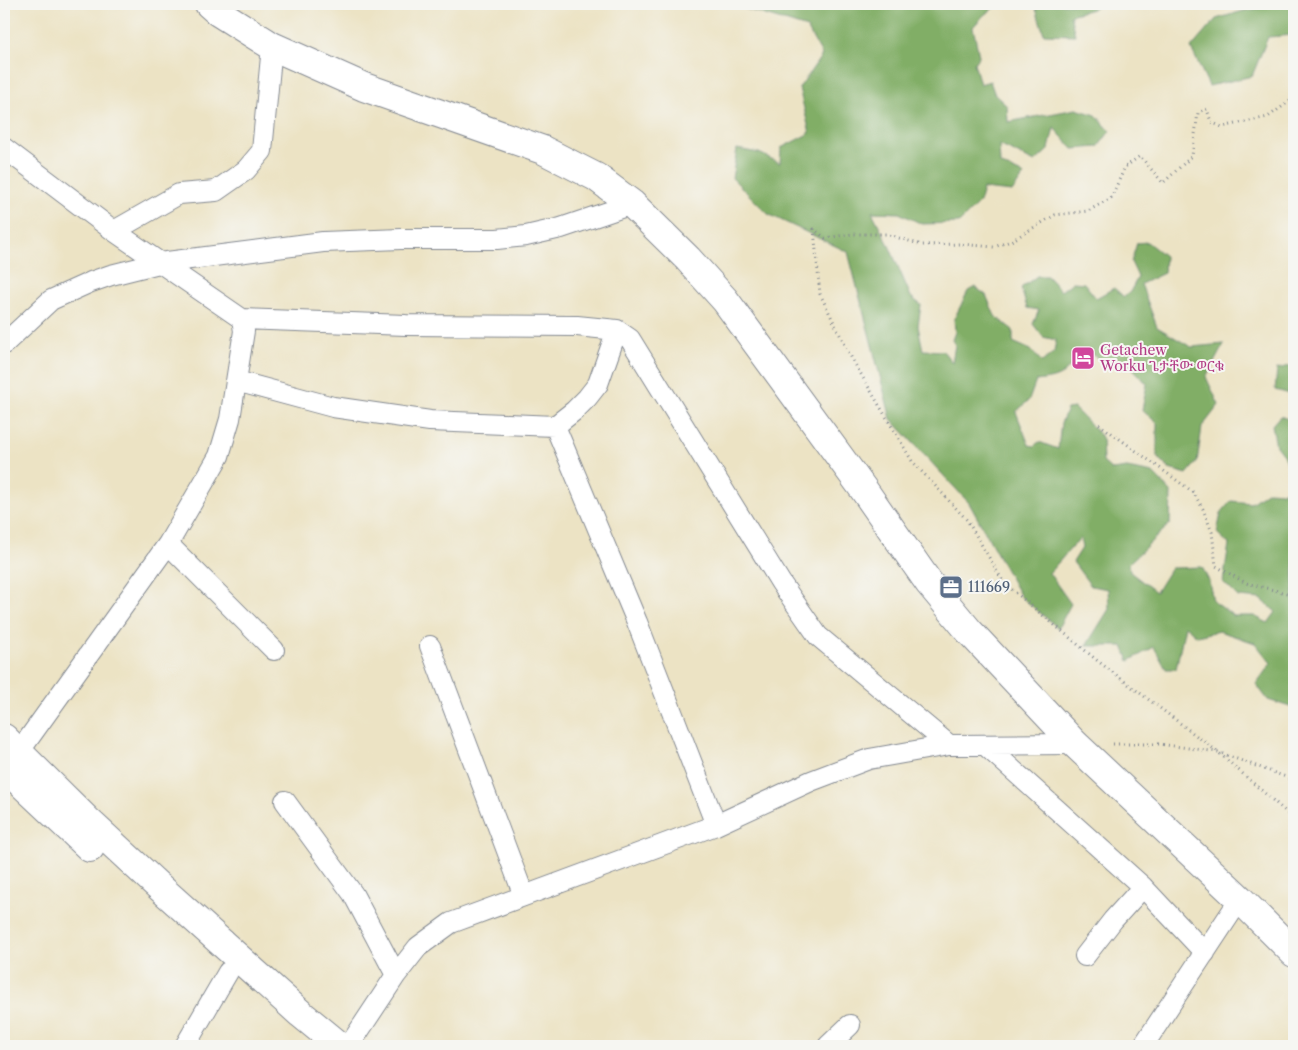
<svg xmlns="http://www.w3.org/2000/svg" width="1298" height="1050" viewBox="0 0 1298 1050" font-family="'Libre Caslon Text','Noto Serif Ethiopic',serif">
  <rect width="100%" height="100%" fill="#f6f6f2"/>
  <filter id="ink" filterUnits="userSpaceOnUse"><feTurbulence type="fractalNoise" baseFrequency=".02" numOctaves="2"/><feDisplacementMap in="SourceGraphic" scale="10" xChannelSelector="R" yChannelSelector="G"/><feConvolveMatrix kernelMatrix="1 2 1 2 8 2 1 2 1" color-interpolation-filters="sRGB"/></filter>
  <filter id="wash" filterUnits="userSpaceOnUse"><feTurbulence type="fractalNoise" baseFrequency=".0096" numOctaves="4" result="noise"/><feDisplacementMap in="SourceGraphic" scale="20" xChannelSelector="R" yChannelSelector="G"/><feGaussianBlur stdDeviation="1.12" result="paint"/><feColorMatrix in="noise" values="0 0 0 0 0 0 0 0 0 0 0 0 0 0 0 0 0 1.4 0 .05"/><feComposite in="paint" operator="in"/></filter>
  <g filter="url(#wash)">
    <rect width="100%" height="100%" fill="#ece3c4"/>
    <!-- forest -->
    <path fill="#81ae66" stroke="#4e6e62" d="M742,4H999L984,15L973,27L979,56L974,63L980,84L990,81L995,95L1007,106L1008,122L1076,109L1096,115L1110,131L1098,147L1073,149L1054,128L1049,149L1035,162L999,145L1000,164L1024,175L1012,192L983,189L979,203L959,223L922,224L899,213L872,212L888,243L911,297L921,305L918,326L923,350L943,351L952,362L955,345L952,340L955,332L954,319L968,291L975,287L986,295L995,316L1013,330V342L1031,350L1042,362L1054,352L1056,340L1043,337L1033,324L1039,310L1027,308L1021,288L1037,276H1047L1061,291L1073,282L1084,283L1096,298L1114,288L1124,297L1130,292L1138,277L1131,262L1137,243L1147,242L1165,256L1164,273L1141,284L1157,327L1191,347L1224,344L1206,377L1219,405L1202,427L1197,462L1187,474L1169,469L1157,457V423L1142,410L1147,384L1129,364L1107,363L1089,353L1078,356C1064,376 1060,378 1036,381L1029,400L1016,412L1029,445L1034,446L1039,442L1058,449L1061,423L1067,409L1074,408L1102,437L1103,462L1112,470L1127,468L1153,473L1171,492L1170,524L1129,563L1130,572L1156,592L1171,568L1202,567L1209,581L1213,601L1234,616H1254L1268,623L1276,612L1261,599L1238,597L1223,582L1229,544L1217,533L1221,513L1231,501L1251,503L1268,491L1283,492L1293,482L1286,459L1276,446L1272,425L1280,416L1293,421L1294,622L1293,624L1294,626L1293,708L1268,700L1256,684L1271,663L1255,643L1219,631L1197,636L1185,626L1176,669H1166L1154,647L1129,661L1123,646H1086L1109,609L1108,589L1091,586L1073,562L1082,548L1080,538L1049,573L1071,604L1058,628L1021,597L969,503L891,419L848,252L768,214L732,178L737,149L759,153L780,163L781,148L810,133L799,88L822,55L807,28L743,8Z
      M1032,4H1096V8L1070,15L1075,35L1044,34L1036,9Z
      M1282,4H1294V35L1268,37L1252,76L1209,86L1191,48L1216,19L1243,11Z
      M1294,365V395L1275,390L1277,369Z"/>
  </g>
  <g filter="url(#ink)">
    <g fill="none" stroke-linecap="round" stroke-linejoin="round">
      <!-- street casing -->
      <g stroke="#848991" stroke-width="22">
        <path id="street" d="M4,148L114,231
          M242,319L406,325L577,326L617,330L630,339L781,583L818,636L949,745
          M4,344L51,300L91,282L111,275L159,263L323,242L401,239H497L526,236L561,228L632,204
          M236,381L333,407L430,421L555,426L574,411L587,398L598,384L617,330
          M555,426L637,622L716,825
          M168,544L274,650
          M430,646L524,896
          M985,745L1143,887L1205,953
          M19,752L168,544L204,482L219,456L230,419L244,331L242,319L114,231L179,194L216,191L246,170L262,151L272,46
          M285,801L353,894L396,975
          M1085,956L1113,920L1143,887
          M185,1046L228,972
          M349,1046L396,975L418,947L451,923L716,825L811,781L869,759L949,745L1075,744
          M828,1046L850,1025
          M1143,1046L1240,899"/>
      </g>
      <!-- secondary casing -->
      <g stroke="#848991" stroke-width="30">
        <path id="secondary" d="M209,4L218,12L272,46L364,87L543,150L596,177L632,204L688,259L725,300L864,490L929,583L969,631L1075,744L1240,899L1294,953
          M4,738L87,820L155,883L301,1014L340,1046
          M4,767L90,848"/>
      </g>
      <!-- path -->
      <path stroke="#848991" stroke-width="3" stroke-dasharray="1 4" stroke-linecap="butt" d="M1294,98L1268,117L1222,127L1211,122L1207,109L1198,113L1192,156L1163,183L1140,156L1125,167L1111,198L1088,211L1055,215L1011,241L994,247L959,244L922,245L886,234H852L825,238L814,229L820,294L852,359L912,461L967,520L1004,583L1099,662L1218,752L1294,819
        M1099,424L1193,492L1203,509L1212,532L1216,566L1246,583L1294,595
        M1113,744H1159L1218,752L1294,780"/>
      <!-- street -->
      <use href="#street" stroke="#fff" stroke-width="20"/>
      <!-- secondary -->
      <use href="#secondary" stroke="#fff" stroke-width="28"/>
    </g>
  </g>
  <!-- icons -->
  <defs>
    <g id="hotel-square" transform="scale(1.25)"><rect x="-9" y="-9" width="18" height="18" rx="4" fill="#d1479c" stroke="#f6f6f2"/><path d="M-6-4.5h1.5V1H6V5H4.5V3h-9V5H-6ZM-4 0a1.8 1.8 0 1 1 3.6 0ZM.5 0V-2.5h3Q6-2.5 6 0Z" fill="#fff"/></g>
    <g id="office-square" transform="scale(1.25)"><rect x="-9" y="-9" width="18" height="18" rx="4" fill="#5c6f8a" stroke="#f6f6f2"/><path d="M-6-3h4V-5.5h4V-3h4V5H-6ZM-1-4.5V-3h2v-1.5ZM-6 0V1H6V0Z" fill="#fff"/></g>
  </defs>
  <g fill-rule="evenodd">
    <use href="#hotel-square" x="1083" y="358"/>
    <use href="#office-square" x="951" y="587"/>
  </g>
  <g text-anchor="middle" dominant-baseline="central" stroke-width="4" stroke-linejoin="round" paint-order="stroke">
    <!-- hotel labels -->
    <g font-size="14" fill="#b23c85" stroke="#f6f6f2" text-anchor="start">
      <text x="1100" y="350">Getachew<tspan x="1100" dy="16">Worku ጌታቸው ወርቁ</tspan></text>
    </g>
    <!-- service labels -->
    <g font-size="14" fill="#4e5e75" stroke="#f6f6f2" text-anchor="start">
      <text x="968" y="587">111669</text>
    </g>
  </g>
  <!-- margin -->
  <rect width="1298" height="1050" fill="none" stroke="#f6f6f2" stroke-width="20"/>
</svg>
